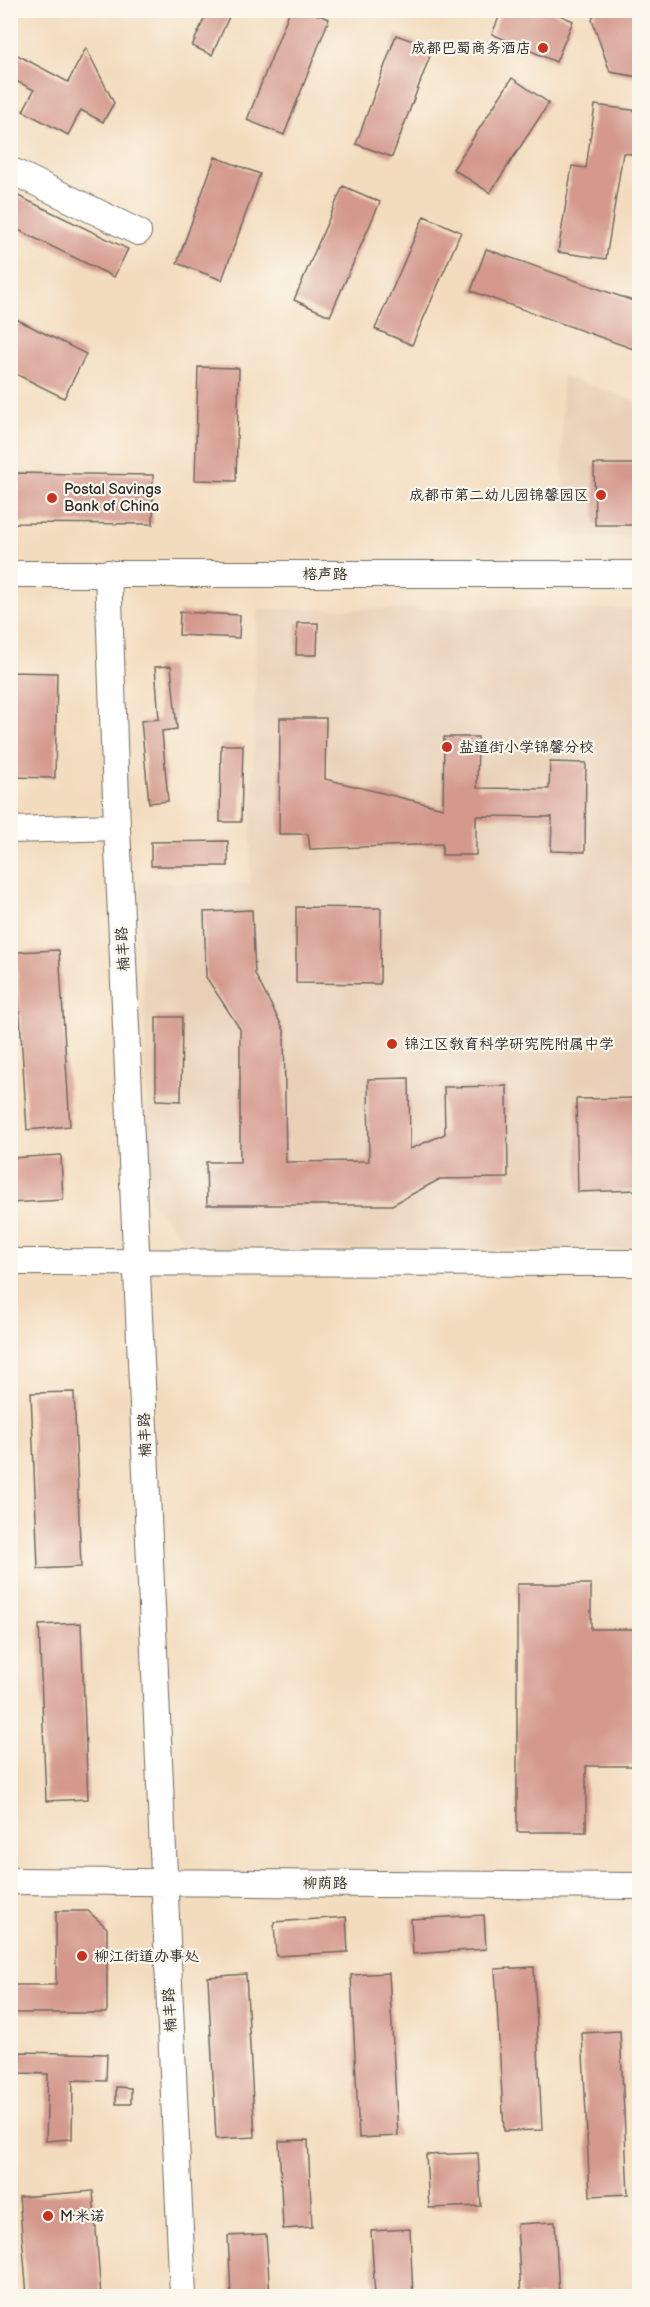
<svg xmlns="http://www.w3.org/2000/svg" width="650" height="2307" viewBox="0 0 650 2307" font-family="'Balsamiq Sans','LXGW WenKai TC',sans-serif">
  <rect width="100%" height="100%" fill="#fbf7ec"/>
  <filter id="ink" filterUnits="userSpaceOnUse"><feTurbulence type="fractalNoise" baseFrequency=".0167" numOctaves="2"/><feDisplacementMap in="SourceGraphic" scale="12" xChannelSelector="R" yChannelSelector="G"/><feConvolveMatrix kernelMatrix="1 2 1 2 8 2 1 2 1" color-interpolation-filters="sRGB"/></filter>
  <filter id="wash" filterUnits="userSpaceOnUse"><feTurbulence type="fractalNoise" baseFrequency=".008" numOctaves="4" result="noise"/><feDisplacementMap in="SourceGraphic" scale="24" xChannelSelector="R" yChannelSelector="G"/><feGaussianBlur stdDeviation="1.35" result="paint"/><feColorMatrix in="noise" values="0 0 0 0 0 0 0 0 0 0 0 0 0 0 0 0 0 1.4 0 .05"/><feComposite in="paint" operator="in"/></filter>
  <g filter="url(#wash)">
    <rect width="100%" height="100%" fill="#f3dcbe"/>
    <!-- built -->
    <path fill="#e8cfb6" d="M562,376L636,401L640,453L639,537H562Z
      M257,609H639V1249L192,1250L150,1201L140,882L250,884Z"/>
    <g id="blocks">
      <!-- building -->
      <path fill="#d4988c" d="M208,10H232L212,55L192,46Z
        M290,10H306L329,19L284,135L247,120Z
        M502,10H548L573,21L556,62L492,34Z
        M596,10H639V77L610,72L592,20Z
        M396,35L433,48L392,157L356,144Z
        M86,48L114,103L103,122L81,110L68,135L23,111L34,90L10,78V51L68,82Z
        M512,78L549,103L490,193L453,169Z
        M595,105L639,111V155L623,153L606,259L558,252L572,166L586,168Z
        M215,157L260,174L222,280L177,263Z
        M343,186L380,202L330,316L294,300Z
        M10,192L128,249L114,277L10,226Z
        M424,216L461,232L412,345L375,329Z
        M486,249L639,303V351L471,291Z
        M10,316L86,354L64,398L10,371Z
        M198,367L239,368L236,481L195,480Z
        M594,464H639V525H595Z
        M10,473L153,475V524L10,523Z
        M180,612L240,615L239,638L179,635Z
        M297,623H318L317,655H296Z
        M171,666L177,729L162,731L168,801L149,803L141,721L159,719L155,667Z
        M10,672L57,673L55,778L10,777Z
        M280,718H326L325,779L443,808L444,737H478L477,788L549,789L550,762L586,763L585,852L551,851L552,817L476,816V855H442V844L310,849L308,834H279Z
        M221,745H243L241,822H220Z
        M228,841V866H151V842Z
        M296,907L381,908L380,984L296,983Z
        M252,910L255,974L284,1030L286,1162L369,1161L368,1079L409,1078L410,1149L445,1134L444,1087L507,1086L508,1178L440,1179L392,1205H207L206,1162H240V1029L206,977L204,912Z
        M59,950L70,1126L27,1130L16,952Z
        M156,1017H182L181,1101L156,1100Z
        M639,1098V1190L578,1192L576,1099Z
        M61,1155L63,1200L10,1203V1158Z
        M74,1392L81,1567L38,1569L31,1393Z
        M517,1584H591V1629H639V1766H586V1832H517Z
        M81,1623L88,1799L46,1801L39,1625Z
        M56,1911H88L107,1928V2013H10V1985H56Z
        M484,1915L486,1949L413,1954L411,1919Z
        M346,1917L348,1952L276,1956L274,1922Z
        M534,1967L542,2130L504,2131L495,1969Z
        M389,1973L398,2136L359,2138L351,1975Z
        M246,1974L255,2137L216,2139L208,1977Z
        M620,2031L628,2194L590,2196L582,2033Z
        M20,2052L107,2054L106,2081L73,2080L72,2139L46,2141L48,2074L20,2073Z
        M116,2087L131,2088V2104H116Z
        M308,2140L312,2227L283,2229L279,2141Z
        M478,2153L481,2206L429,2208L426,2155Z
        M93,2191L101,2296H27L19,2197Z
        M555,2222L559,2296H521L517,2224Z
        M410,2229L413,2296H375L371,2231Z
        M266,2234L270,2296H231L228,2236Z"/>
    </g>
  </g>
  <g filter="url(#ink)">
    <use href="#blocks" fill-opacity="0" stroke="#71695e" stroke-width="1.5"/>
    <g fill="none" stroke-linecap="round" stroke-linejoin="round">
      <!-- minor casing -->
      <g stroke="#71695e" stroke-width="28">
        <path id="minor" d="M10,170L138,232
          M108,573L117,827L183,2296
          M10,574H640
          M10,830L117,827
          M10,1262L640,1263
          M10,1881L640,1886"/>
      </g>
      <!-- minor -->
      <use href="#minor" stroke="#fff" stroke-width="26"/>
    </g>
  </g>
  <!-- markers -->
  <g fill="#c8321e" stroke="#fbf7ec" stroke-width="2">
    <circle cx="543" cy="48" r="6"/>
    <circle cx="601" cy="495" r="6"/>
    <circle cx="52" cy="498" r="6"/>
    <circle cx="447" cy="747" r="6"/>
    <circle cx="392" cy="1044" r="6"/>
    <circle cx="82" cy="1956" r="6"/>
    <circle cx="48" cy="2216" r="6"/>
  </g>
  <g text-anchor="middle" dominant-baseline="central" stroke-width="4.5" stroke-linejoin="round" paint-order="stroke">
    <!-- poi labels -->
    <g font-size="15" fill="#2b2b2b" stroke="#fbf7ec" text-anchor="start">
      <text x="531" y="48" text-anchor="end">成都巴蜀商务酒店</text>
      <text x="64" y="489">Postal Savings<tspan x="64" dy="17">Bank of China</tspan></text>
      <text x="589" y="495" text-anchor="end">成都市第二幼儿园锦馨园区</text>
      <text x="459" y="747">盐道街小学锦馨分校</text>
      <text x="404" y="1044">锦江区教育科学研究院附属中学</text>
      <text x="94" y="1956">柳江街道办事处</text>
      <text x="60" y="2216">M·米诺</text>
    </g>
    <!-- street labels -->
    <g font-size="15" fill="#2b2b2b" stroke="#fbf7ec">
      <text x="325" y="574">榕声路</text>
      <text transform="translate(123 949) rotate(-93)">楠丰路</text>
      <text transform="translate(145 1435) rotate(-92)">楠丰路</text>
      <text x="325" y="1883">柳荫路</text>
      <text transform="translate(170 2010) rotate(-93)">楠丰路</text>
    </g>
  </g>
  <!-- margin -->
  <rect width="650" height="2307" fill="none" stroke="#fbf7ec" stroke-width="36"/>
</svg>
